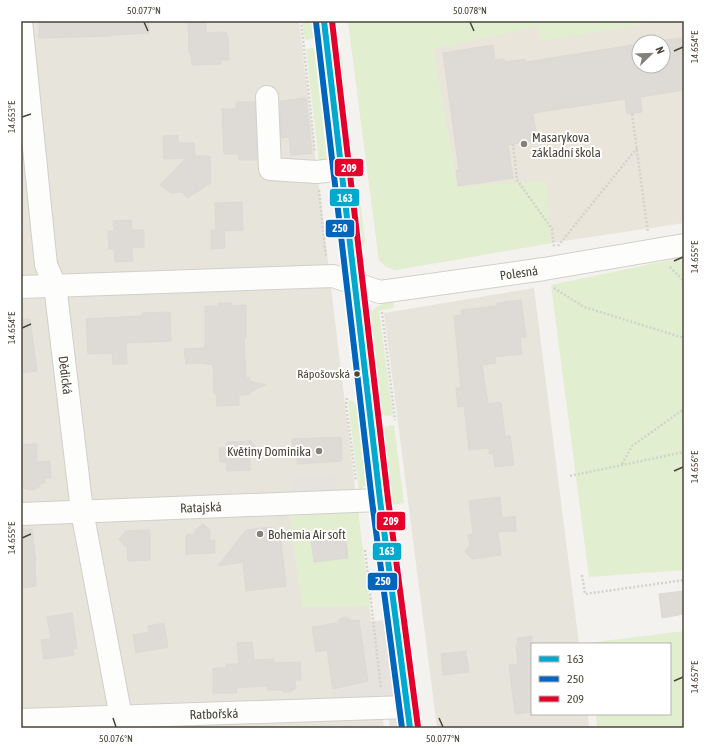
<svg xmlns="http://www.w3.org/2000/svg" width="705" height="749" viewBox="0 0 705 749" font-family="'Asap Condensed',sans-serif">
  <rect width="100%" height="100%" fill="#f4f2ee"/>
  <!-- residential -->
  <path fill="#e7e4dc" d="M21,21H299L384,728H21Z
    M534,288L579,644H532V714H588L589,728H437L384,313Z"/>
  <!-- education -->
  <path fill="#eae5da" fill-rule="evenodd" d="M348,21H684V223L551,243L395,270L385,266L379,260ZM639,42H663V66H639Z"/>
  <!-- green -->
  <path fill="#e1eecf" d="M302,21H311L313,39L305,40Z
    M348,21H664L541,41L538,26L433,49L458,186L546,181L551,243L395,270L385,266L379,260Z
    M314,48L327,161L319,162L306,49Z
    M342,57L346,103C341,89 331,70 342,57Z
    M359,205L361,207L365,242L364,245H361Z
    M684,257V570L589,577L551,285Z
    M393,301L394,308L379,311L393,415L386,416L380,413L368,316C373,307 383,303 393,301Z
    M351,400L354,402L356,405L361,428L368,482L359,492L348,401Z
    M394,425L404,503L392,505L382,430L387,426Z
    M358,511L370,606L302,607L290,515Z
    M684,631V728H597L596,714H670V644L587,643Z"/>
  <!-- parking -->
  <path fill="#e6e3df" d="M336,474L337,502L293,503L291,478Z
    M386,620L394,697L333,700V692L369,684L362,622Z
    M397,717L398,728H390L389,718Z"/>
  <!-- building -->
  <path fill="#dedbd6" stroke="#dcd9d4" d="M39,21H149V33L111,35V36L39,38Z
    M188,21H206V33L226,32L227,36H228L229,60H221V64L192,65L191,55L189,53Z
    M681,38L682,40H684V90L640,97L642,112L627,114L625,99L533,113L537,140L508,145L513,178L458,186L456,170H459L443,53L493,45L495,60L504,59L505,62L525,59L526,62L639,44V66H663V42H652Z
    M306,98L312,153L291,155L289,137L281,138L280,101Z
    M236,102H255L257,160H239L238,154H224L222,109H236Z
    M178,135V143H194L195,156H210L211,183L187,198L182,192L171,193L160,185L186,158L164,159L163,136Z
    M242,202L243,230L224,231L225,248L211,249V230H216L215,203Z
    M131,220L132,230H144V247L132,248L133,261L115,262L114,249H109L108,231H114L113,221Z
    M521,300L526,337L520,338L522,354L495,357L496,363L482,365L488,404L501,402L505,436H510L514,465L495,467L493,453L489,454V448L469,450L464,406L458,407L456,388H461L454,316L462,315L461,310L497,306V303Z
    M218,303H232V306L246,305V338H244L246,378H250V381L266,385L250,392L251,394L239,395V405L217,406L216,393H214L213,365L200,363L186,364L184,349L205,348V306H218Z
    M170,312L171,341L126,343L127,364H113L112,353L88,354L86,319L142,316V313Z
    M21,319H30L37,371L21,373Z
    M341,437L342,461L297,464V453H293L292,439Z
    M251,441L255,446L256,451L250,456V470L227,471L226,462H220L219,448H226V442Z
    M37,444V462L50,461L51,478H45V483H40V486L36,489L29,490L24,488L23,476L22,477L21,445Z
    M500,497L502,518L515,516L516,531L498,532L501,555L472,559L465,551L470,545L468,535L473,534L469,501Z
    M203,524L210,530V540H215V553L186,554V535L195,534V530Z
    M271,527L280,533L286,586L246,591L243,562L218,566L246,530Z
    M21,529H32L36,562H35L36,586L21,588Z
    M150,530V560L128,561L127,546H125L119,539L126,531Z
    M335,530V532L345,531L348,558L314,562L310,533Z
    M684,591V614L662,618L659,594Z
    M72,613L77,648L73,649L74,655L44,659L41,640L51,639L47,617Z
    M347,617L351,621L359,620L368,681L333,689L327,650L316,652L312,627L337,623L341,618Z
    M164,623L168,647L136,653L133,635L149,632L148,626Z
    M532,636V712L515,714L509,665L518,664L516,645H518L517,638Z
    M252,642L254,660L274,659V663L300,662L301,680H295L296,688L290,692H284L281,690H267V686L236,688L237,693H213V668H226V664H239L237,643Z
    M466,651L469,672L443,675L441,654Z"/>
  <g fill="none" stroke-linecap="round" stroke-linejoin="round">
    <!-- minor casing -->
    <g stroke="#d2d0cb" stroke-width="24">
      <g id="minor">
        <path id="s1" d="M21,21L46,265L55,285L82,511L123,728"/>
        <path d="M267,97L270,169L317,172L341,169"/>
        <path id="s2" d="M21,287L333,276L380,292L544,269L684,245"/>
        <path id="s3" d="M21,514L380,500"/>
        <path id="s4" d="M21,720L407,707"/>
      </g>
    </g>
    <!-- major casing -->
    <g stroke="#d6cebb" stroke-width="24">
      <path id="major" d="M324,21L380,500L410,728"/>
    </g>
    <!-- path -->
    <path stroke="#d3d2cc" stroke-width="2.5" stroke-dasharray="2 2" stroke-linecap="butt" d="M301,21L315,152
      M632,114L648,233
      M513,144L517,180L552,229L554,247
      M319,190L326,257
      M558,246L637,148
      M670,267L684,281
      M554,288L584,307L684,338
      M382,312L395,420
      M347,398L346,404L356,481
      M622,464L632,446L684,409
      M570,476L684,452
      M365,550L381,688
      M582,575L585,594L684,580"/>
    <!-- minor -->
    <use href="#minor" stroke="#fdfdfc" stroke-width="22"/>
    <!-- major -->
    <use href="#major" stroke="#f2efe6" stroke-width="22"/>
    <!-- bus-1 casing -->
    <g stroke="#fff" stroke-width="9">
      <path id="bus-1" d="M324,21L380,500L410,728"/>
    </g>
    <!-- bus-2 casing -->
    <g stroke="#fff" stroke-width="9">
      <path id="bus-2" d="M316,22L372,501L402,728"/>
    </g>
    <!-- bus-3 casing -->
    <g stroke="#fff" stroke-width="9">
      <path id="bus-3" d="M332,21L388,499L418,727"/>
    </g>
    <!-- bus-1 -->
    <use href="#bus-1" stroke="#00a9ce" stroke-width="6"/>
    <!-- bus-2 -->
    <use href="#bus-2" stroke="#0065bd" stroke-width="6"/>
    <!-- bus-3 -->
    <use href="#bus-3" stroke="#e4002b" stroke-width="6"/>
  </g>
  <!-- ticks -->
  <path fill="none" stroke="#4b4439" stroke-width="1.5" d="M144,22L148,31M470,22L474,31M674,51L683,47M22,117L31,114M674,261L683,257M22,328L31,324M674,471L683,467M22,538L31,534M674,681L683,677M113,718L116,727M439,718L443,727"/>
  <!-- markers -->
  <g fill="#868178" stroke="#fff" stroke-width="1.5">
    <circle cx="524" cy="144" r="4"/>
    <circle cx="319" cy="451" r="4"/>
    <circle cx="260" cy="534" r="4"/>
  </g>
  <circle fill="#4b4439" stroke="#fff" stroke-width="1.5" cx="357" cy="374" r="3.5"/>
  <g text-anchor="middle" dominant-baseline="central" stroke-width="4" stroke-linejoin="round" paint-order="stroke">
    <!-- bus labels -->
    <g font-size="12" fill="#4b4439" stroke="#fff" text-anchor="end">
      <text x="350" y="374">Rápošovská</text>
    </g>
    <!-- poi labels -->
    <g font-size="13" fill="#4b4439" stroke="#fff" text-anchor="start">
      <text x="532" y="137">Masarykova<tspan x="532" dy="15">základní škola</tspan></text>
      <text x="311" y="451" text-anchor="end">Květiny Dominika</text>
      <text x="268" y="534">Bohemia Air soft</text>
    </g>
    <!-- street labels -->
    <g font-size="13" fill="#4b4439" stroke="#fff">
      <text stroke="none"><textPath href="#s2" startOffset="502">Polesná</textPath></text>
      <text stroke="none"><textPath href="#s1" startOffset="358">Dědická</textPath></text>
      <text stroke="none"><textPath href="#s3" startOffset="180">Ratajská</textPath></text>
      <text stroke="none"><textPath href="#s4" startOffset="193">Ratbořská</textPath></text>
    </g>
  </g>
  <g stroke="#fff" stroke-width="1.5">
    <rect x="334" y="158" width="30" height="19" rx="4" fill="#e4002b"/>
    <rect x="329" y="188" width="31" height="19" rx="4" fill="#00a9ce"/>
    <rect x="325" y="219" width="30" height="19" rx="4" fill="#0065bd"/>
    <rect x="376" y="511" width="30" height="20" rx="4" fill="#e4002b"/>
    <rect x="372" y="542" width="30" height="19" rx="4" fill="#00a9ce"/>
    <rect x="367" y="572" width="31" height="19" rx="4" fill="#0065bd"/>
  </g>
  <g font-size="11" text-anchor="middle" font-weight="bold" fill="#fff">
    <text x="349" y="172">209</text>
    <text x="345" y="202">163</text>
    <text x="340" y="232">250</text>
    <text x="391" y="525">209</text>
    <text x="387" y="555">163</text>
    <text x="383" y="585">250</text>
  </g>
  <!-- border -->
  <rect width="705" height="749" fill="none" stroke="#ffffff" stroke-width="44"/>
  <!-- legend -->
  <rect x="531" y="643" width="140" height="72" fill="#ffffff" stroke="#b7b4b0"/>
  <rect x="539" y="656" width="20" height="6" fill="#00a9ce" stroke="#b7b4b0"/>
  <text x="567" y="663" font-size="12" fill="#4b4439">163</text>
  <rect x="539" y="676" width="20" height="6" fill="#0065bd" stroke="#b7b4b0"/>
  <text x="567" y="683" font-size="12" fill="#4b4439">250</text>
  <rect x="539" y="696" width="20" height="6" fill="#e4002b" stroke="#b7b4b0"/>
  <text x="567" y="703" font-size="12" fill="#4b4439">209</text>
  <!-- north arrow -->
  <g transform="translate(651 54) rotate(67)"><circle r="19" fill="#ffffff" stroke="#b7b4b0"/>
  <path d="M0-3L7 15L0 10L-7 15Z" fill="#868178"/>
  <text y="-6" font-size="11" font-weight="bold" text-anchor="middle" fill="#4b4439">N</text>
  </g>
  <rect x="22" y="22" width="661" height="705" fill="none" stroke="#4b4439" stroke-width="1.5"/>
  <g font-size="10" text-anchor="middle" fill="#4b4439">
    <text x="144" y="14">50.077°N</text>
    <text x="470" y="14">50.078°N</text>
    <text transform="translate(694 47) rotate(-90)" y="4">14.654°E</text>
    <text transform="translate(11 117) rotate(-90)" y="4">14.653°E</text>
    <text transform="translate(694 257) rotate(-90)" y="4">14.655°E</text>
    <text transform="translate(11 328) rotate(-90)" y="4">14.654°E</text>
    <text transform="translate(694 467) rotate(-90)" y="4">14.656°E</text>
    <text transform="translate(11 538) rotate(-90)" y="4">14.655°E</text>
    <text transform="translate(694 677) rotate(-90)" y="4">14.657°E</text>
    <text x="116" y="742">50.076°N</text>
    <text x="443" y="742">50.077°N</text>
  </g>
</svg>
